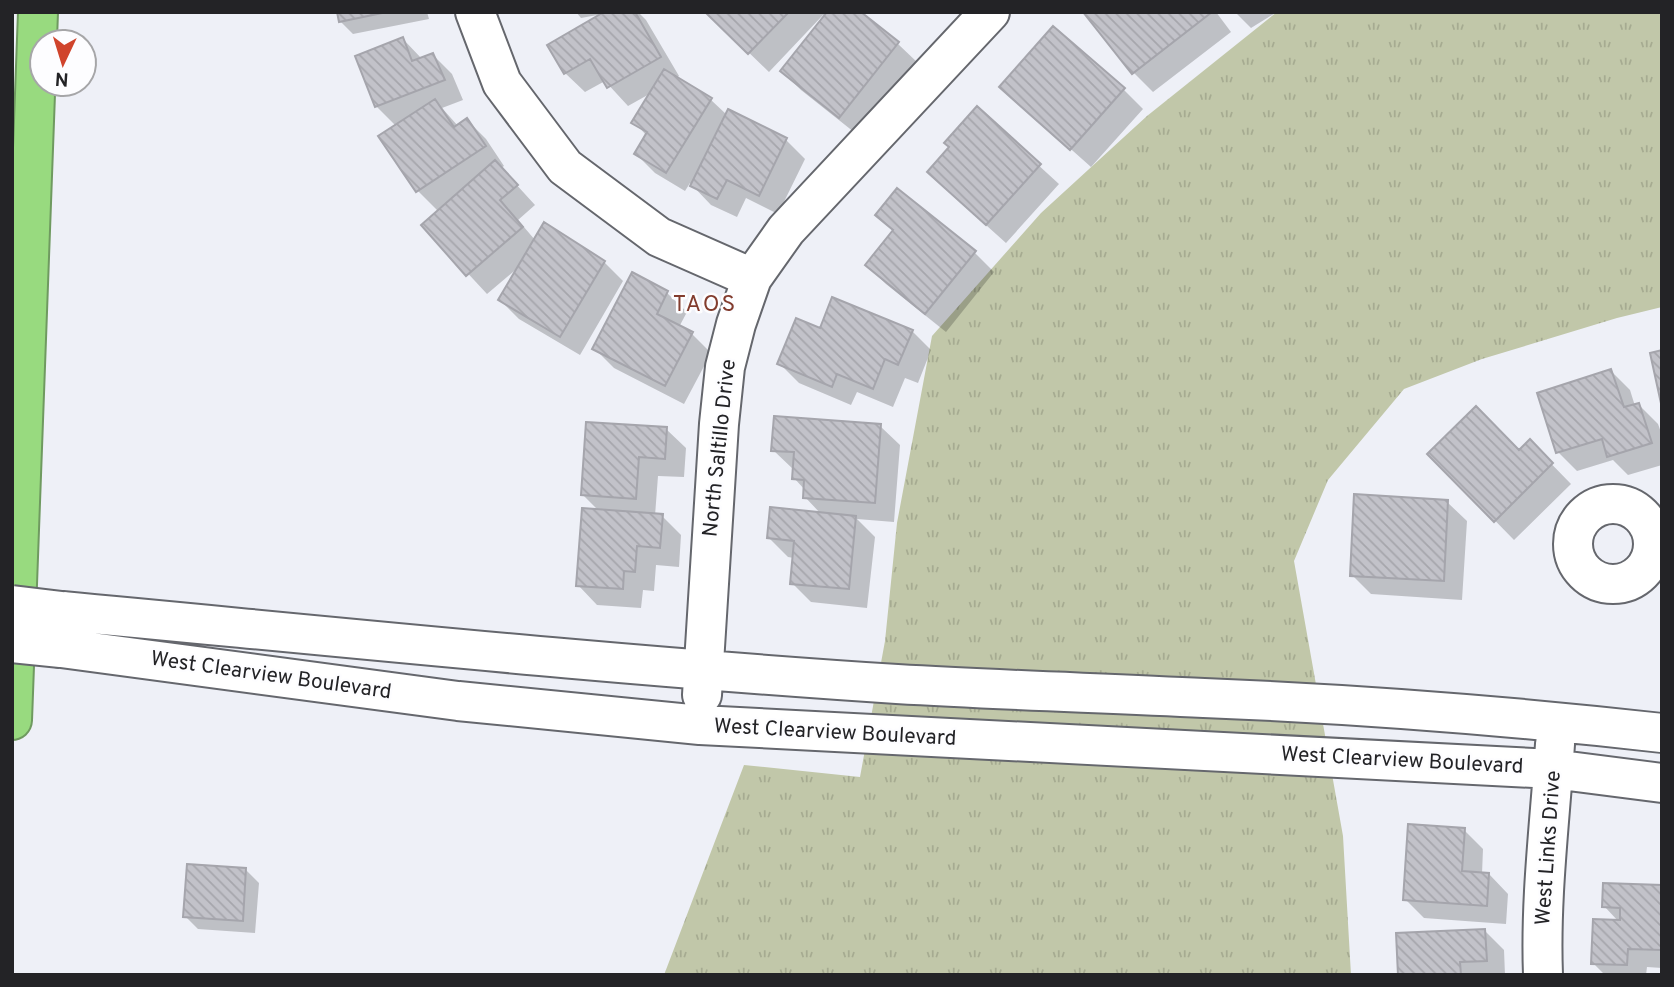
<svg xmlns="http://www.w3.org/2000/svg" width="1674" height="987" viewBox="0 0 1674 987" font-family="Overpass,sans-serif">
  <defs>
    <pattern id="grass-tufts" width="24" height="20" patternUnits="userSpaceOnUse" patternTransform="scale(1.75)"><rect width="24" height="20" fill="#c1c7a9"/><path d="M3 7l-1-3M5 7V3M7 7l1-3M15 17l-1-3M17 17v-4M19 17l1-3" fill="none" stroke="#a6ab91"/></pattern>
    <pattern id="building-back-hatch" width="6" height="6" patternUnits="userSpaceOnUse" patternTransform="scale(1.75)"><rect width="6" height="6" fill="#c2c2c9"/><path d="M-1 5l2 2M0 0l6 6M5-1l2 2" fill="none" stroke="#a6a6ac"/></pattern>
  </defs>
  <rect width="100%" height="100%" fill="#eef0f7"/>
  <!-- grass -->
  <path fill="url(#grass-tufts)" d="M1277,12H1662V307L1617,318L1482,359L1404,389L1328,480L1294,561L1343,836L1351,975H664L744,765L860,777L885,641L897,523L932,336L1041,213L1147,116Z"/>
  <!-- shadow -->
  <path fill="#0003" d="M339,12H427L429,19L353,34L340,21Z
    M576,12H638L646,20L679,76L676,78L710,99L727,115L786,140L805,159L778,214L746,198L737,217L711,205L690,183L685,191L655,173L636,154L647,136L634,122L653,92L628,106L605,81L585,92L565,73L603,14L581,18Z
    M707,12H858L898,44L918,63L859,136L801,90L782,71L826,17L823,15L769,72Z
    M1086,12H1216L1231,32L1153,92L1134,73Z
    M1235,12H1277L1251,28Z
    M403,39L422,59L433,55L452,74L463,100L442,108L458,126L467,120L486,139L504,166L501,168L535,205L518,220L535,240L604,262L623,281L580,355L519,319L500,300L519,267L487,294L423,225L439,212L417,190L396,126L376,106Z
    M1001,87L1123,89L1143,109L1091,167Z
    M977,109L1059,184L1006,243L948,191L951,147Z
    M897,190L975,253L994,272L946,332L886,284L867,265L894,232L877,215Z
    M633,274L667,293L687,312L679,327L692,334L711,353L684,404L614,368L594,348Z
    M821,330L912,331L931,350L918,383L905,378L893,407L857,392L851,405L799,383L780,364Z
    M1611,371L1630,390L1635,406L1639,405L1658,424L1662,435V465L1628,475L1613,460L1577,471L1558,452Z
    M880,426L900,445L894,522L857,519L875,537L867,608L811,602L792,583L794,558L788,557L769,538L821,514L805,497V490L794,478V470L773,450Z
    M666,429L686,448L684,477L658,476L655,516H662L681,535L679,567L656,565L654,591L643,590L641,608L597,605L578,585L599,511L583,495Z
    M1530,442L1571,484L1514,540L1430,454L1519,452Z
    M1447,502L1467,521L1462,600L1371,594L1352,575Z
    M1464,830L1483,849L1482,874H1489L1508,894L1506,924L1424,918L1405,899Z
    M246,870L259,883L255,933L198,929L185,916Z
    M1662,887V968L1647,967L1646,975H1605L1593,963L1619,922L1604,906Z
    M1484,930L1504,950L1505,975H1400Z"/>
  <!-- building -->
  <path fill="url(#building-back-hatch)" stroke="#a5a5ac" stroke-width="2" d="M337,12H387L339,22Z
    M604,12H635L661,57L607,88L590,59L564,74L547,45Z
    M705,12H789L748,54Z
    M827,12H861L899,42L839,118L780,71Z
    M1083,12H1212L1132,74Z
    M1053,26L1125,88L1070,150L999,87Z
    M403,37L412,61L433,53L445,80L375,107L355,56Z
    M664,69L712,98L666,173L634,154L647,132L631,123Z
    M435,99L454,127L467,118L486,146L416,192L378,136Z
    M977,106L1041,164L986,225L927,172L949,147L944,143Z
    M728,109L787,138L759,196L727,180L717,199L690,186Z
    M495,160L518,185L500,200L523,227L466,276L421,225Z
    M897,188L976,251L925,314L865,265L893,230L875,215Z
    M544,222L605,261L560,337L498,300Z
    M632,272L668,291L657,314L693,332L665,386L592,349Z
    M832,297L913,330L898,365L885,359L873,389L837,374L832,387L777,364L796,318L820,328Z
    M1662,350V408L1650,353Z
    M1611,369L1624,407L1639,403L1652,443L1607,457L1602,439L1556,453L1537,393Z
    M1476,406L1519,450L1530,439L1553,463L1494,522L1427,454Z
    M774,416L881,424L875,503L803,498L804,480L792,479L794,452L771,451Z
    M586,422L667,427L665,459L639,457L636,499L581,495Z
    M1354,494L1448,500L1444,581L1350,576Z
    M770,507L856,516L849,589L790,584L794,541L767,538Z
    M582,508L663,514L660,548L637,546L635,572L624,571L623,589L576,586Z
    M1408,824L1465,828L1462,871L1489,873L1487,906L1403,900Z
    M187,864L246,868L243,921L183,917Z
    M1603,883L1662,885V950L1628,949L1627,965L1591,964L1593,919L1620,920V908L1602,907Z
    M1485,929L1487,961L1460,962L1461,975H1398L1396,933Z"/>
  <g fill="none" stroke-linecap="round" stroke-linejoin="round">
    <!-- minor casing -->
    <g stroke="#65676d" stroke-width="42">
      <path id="minor" d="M475,12L502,83L565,167L659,237L752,278
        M1573 544a40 40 0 1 1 80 0a40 40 0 1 1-80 0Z
        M62,611C340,637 618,666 897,684C999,690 1101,693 1204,698C1356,704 1510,716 1662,733
        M61,648L458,701L700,725L1553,769L1662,783
        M702,695L719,424L725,367L736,324L752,278L786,230L990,12
        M1543,975C1540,898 1550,821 1555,744"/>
    </g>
    <!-- highway casing -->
    <g stroke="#6f9a60" stroke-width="42">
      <path id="highway" d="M12,720L38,12"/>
    </g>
    <!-- minor -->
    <use href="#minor" stroke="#fff" stroke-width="38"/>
    <!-- highway -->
    <use href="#highway" stroke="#98da7f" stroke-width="38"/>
    <!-- minor-bridge casing -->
    <g stroke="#65676d" stroke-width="42" stroke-linecap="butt">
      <path id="minor-bridge" d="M12,605L62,611
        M12,643L61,648"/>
    </g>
    <!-- minor-bridge -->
    <use href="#minor-bridge" stroke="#fff" stroke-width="38"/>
  </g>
  <g text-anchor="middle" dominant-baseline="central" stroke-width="5" stroke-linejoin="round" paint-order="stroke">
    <!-- street labels -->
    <g font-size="21" fill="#232326" stroke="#fdfdff">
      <text transform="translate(720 448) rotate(-84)">North Saltillo Drive</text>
      <text transform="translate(271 676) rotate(8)">West Clearview Boulevard</text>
      <text transform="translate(835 733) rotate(3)">West Clearview Boulevard</text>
      <text transform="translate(1402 761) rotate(3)">West Clearview Boulevard</text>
      <text transform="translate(1549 848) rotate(-86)">West Links Drive</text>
    </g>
    <!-- neighbourhood labels -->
    <g font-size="23" letter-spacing="2" fill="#823c2e" stroke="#fdfdff">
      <text x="705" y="305">TAOS</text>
    </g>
  </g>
  <!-- border -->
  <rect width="1674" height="987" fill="none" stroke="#232326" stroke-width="28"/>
  <!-- north arrow -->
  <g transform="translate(63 63) rotate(184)"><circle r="33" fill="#fdfdff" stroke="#a6a6a8" stroke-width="2"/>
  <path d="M0-5L12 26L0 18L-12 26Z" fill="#d0442c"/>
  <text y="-10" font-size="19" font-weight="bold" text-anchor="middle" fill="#232326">N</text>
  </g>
</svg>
